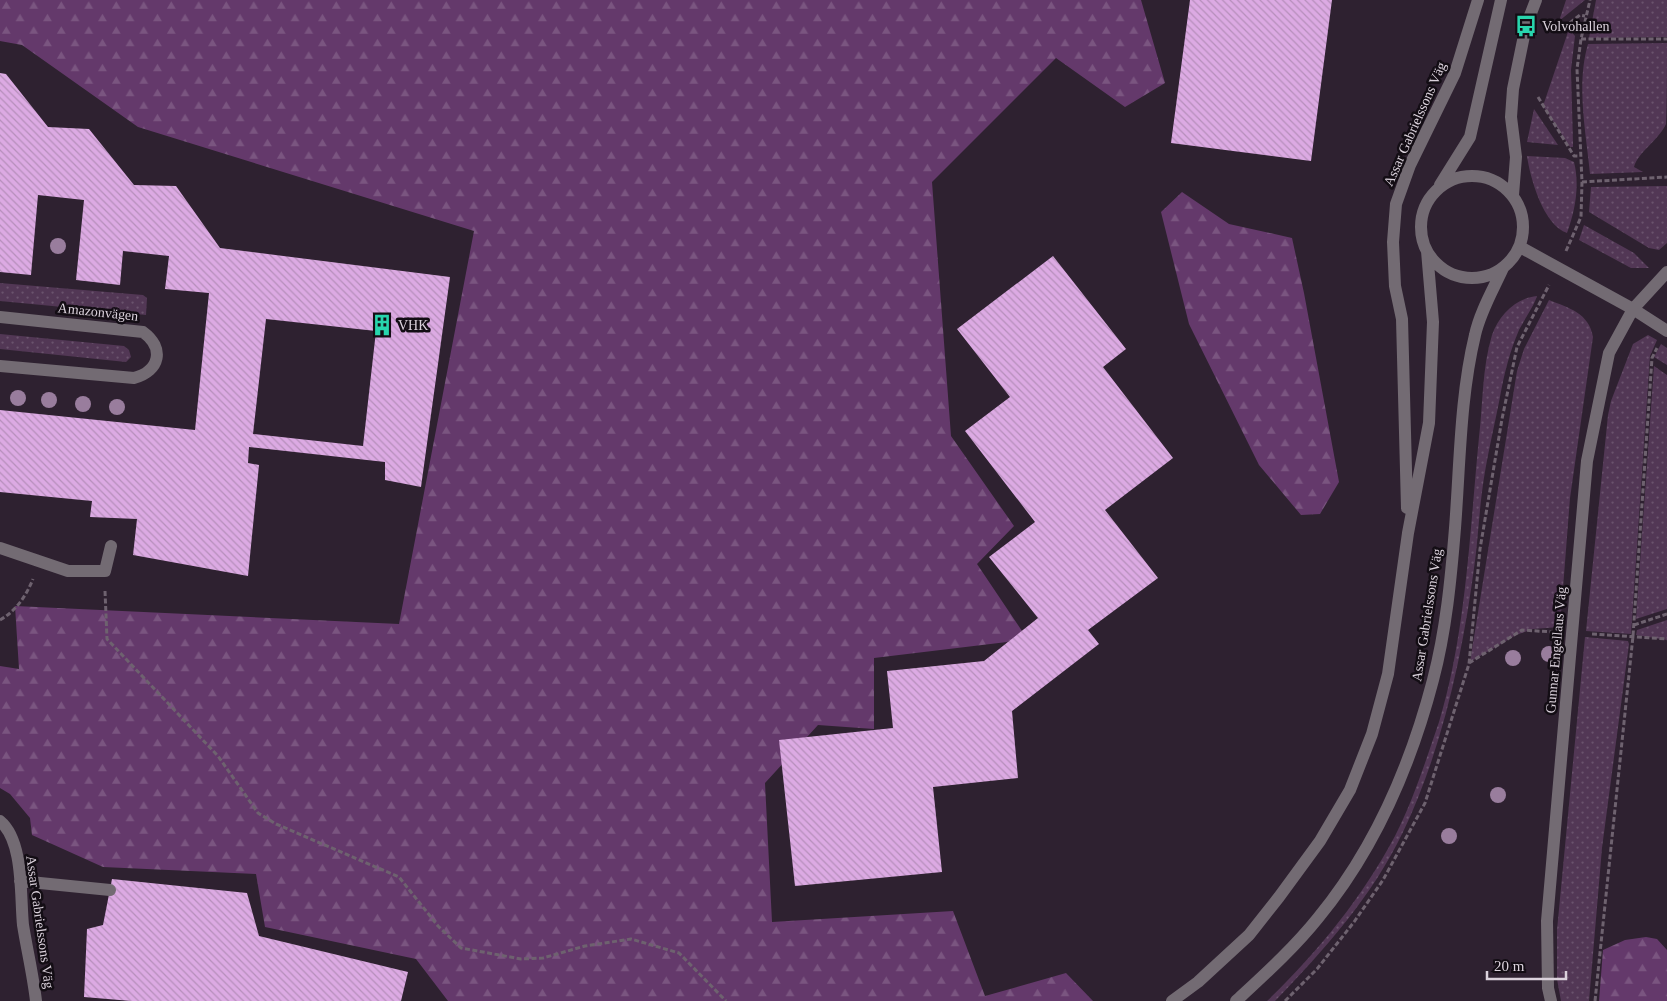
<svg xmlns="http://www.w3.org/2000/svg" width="1667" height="1001" viewBox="0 0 1667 1001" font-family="'Times New Roman',serif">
  <defs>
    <pattern id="grass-dots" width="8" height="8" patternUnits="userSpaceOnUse" patternTransform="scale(1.25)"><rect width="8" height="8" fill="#523755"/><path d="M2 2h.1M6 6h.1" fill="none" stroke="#6a536d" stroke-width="1.8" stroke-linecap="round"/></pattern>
    <pattern id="forest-firs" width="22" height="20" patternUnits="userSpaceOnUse" patternTransform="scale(1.25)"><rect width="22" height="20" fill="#64396b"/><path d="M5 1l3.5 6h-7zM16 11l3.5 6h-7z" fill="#7a5580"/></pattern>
    <pattern id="building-back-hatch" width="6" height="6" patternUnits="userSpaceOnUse" patternTransform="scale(1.25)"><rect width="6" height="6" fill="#dcaae3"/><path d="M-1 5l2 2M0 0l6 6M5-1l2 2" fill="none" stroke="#b68fbb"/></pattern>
  </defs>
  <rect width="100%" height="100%" fill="#2e2130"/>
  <!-- grass -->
  <path fill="url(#grass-dots)" d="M1566,0H1585L1559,21Z
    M1596,0H1667V37L1589,38Z
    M1569,29L1575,36L1571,70L1573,144V147H1570L1543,106Z
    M1667,43C1667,57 1667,116 1666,124C1659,140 1638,152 1634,167L1643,172L1590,174C1586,132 1576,85 1588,44Z
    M1534,109L1558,145L1527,142Z
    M1527,156L1565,158L1574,162C1580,186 1575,211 1567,233C1543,225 1530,177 1527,156Z
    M1667,186V243L1659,250L1649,248L1589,212L1591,187Z
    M1584,225L1634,253L1649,268H1631L1579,240Z
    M0,283L143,295L147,298L146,315L0,301Z
    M1537,296C1534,306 1524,320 1519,330C1510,351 1504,374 1500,397C1494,428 1486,460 1482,492C1479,515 1478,538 1475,561C1463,653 1443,748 1403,832C1372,897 1324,950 1275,1001H1267C1317,953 1362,898 1395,836C1413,801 1426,760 1439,722C1466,634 1470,529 1479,437C1483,403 1482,368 1492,335C1499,315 1516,298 1537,296Z
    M1549,300C1569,308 1589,313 1593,337L1570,498L1560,627L1533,629L1516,635L1470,662L1517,371L1524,349Z
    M0,334L124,346L129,350L131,357L126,362L0,349Z
    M1648,335L1657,340L1650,356L1631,634L1586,631L1608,415L1611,401L1633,344Z
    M1661,344L1667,348V365L1654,357Z
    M1654,366L1667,375V609L1636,619Z
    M1667,620V640L1636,635L1637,630Z
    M1585,637L1628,641L1629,644L1602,848L1589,1001H1561L1557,979V930Z"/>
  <!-- forest -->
  <path fill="url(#forest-firs)" d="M0,0H1141L1165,83L1125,107L1056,58L932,182L951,436L1014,526L977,564L1024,634L1007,642L874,658V729L818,725L765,783L772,922L953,911L985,996L1066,973L1093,1001H448L416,959L265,927L256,874L103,867L32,835L30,818L10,794L0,788V666L19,669L15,606L399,624L474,231L138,127L22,45L0,41Z
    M1182,192L1229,224L1292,238L1304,293L1339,482L1320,514L1301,515L1259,465L1189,324L1161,212Z
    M1646,937L1657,939L1667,950V1001H1599L1603,950L1625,940Z"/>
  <!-- building -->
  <path fill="url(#building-back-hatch)" fill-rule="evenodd" d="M1190,0H1332L1311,161L1171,143Z
    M0,73L6,74L48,127L89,129L134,185L176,186L220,248L450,277L421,487L385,480V462L249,447L248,463L259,465L248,576L133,555L137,519L90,517L92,501L0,492V410L195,430L209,293L165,289L169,256L123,251L120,285L76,280L84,200L38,195L31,275L0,272ZM266,319L376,331L363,446L253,434Z
    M1053,256L1126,349L1103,367L1173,458L1105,510L1158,578L1088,630L1099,644L1012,711L1018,778L933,787L942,872L795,886L779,740L893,728L887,671L984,661L1038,618L989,557L1035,522L965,431L1010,397L957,329Z
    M112,879L247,893L259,936L408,972L401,1001H131L84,997L87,929L103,925Z"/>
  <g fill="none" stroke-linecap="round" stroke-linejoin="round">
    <!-- path -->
    <path stroke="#6e626f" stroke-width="3" stroke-dasharray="5 2.5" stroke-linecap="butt" d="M1558,32L1580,15L1585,16
      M1581,39H1667
      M1538,97L1574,156H1579
      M1582,182L1667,177
      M1566,251L1581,217L1582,182L1577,69L1581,39L1590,0
      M105,591L107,639L218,756L258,813L276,824L399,877L438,926L461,948L521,959L543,958L585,946L631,939L679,953L726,1001
      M0,620C16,611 26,596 33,579
      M1634,625L1667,614
      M1592,634L1667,639
      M1469,663L1522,630L1553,632
      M1285,1001L1317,969L1354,922L1383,880L1425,803L1469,664L1480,549L1502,419L1517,347L1549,285
      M1595,1001L1633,636L1652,358L1657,348"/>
    <!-- minor -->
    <path stroke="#736b73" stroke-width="12" d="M1421 227a51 51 0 1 1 102 0a51 51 0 1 1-102 0Z
      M1440,185L1470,137L1501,0
      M1513,195L1516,157L1511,117L1513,89L1526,26L1536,0
      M1520,247L1633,309L1667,331
      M0,317L143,332C165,348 160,371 134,378L0,366
      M1407,508L1402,319L1395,286L1393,242L1396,204L1410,165L1455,73L1478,0
      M0,548L68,571H105L111,546
      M0,821C24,841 20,895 23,925C27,950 33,975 36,1001
      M20,881L110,890
      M1172,1001L1198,982L1249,935L1279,897L1320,841L1350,790L1372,734L1388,674L1408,533L1429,423L1433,322L1427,251
      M1236,1001C1264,975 1294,948 1318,918C1374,850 1411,764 1433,680C1446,631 1451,578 1455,528C1460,464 1460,397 1475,335C1480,312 1493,290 1503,268
      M1551,1001L1548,988L1547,921L1587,461L1609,353L1633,309L1667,272"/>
  </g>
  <!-- trees -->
  <g fill="#997d9d">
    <circle cx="58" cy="246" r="8"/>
    <circle cx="18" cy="398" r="8"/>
    <circle cx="49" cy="400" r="8"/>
    <circle cx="83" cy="404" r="8"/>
    <circle cx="117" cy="407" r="8"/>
    <circle cx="1549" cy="654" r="8"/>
    <circle cx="1513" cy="658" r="8"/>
    <circle cx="1498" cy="795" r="8"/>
    <circle cx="1449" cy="836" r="8"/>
  </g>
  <!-- icons -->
  <defs>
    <g id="bus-bare" transform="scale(1.725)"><path d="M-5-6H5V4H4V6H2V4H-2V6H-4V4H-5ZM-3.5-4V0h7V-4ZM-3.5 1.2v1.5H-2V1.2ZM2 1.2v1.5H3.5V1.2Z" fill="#28d5ad" stroke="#130d14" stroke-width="2.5" paint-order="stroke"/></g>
    <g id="building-bare" transform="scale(1.725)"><path d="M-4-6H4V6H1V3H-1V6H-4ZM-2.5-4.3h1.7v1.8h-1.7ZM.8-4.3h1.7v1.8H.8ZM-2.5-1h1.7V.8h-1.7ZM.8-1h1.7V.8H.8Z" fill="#28d5ad" stroke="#130d14" stroke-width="2.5" paint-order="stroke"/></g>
  </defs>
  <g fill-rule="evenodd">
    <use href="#bus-bare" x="1526" y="26"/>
    <use href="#building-bare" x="382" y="325"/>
  </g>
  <g text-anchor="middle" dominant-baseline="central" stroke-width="5" stroke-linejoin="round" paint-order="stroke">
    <!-- poi labels -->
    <g font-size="14" fill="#dbd2dc" stroke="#130d14" text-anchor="start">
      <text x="1542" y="26">Volvohallen</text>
      <text x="398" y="325">VHK</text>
    </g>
    <!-- street labels -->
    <g font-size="14" fill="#dbd2dc" stroke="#130d14">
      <text transform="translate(1415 124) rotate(-66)">Assar Gabrielssons Väg</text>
      <text transform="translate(98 312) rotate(6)">Amazonvägen</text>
      <text transform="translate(1427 615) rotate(-81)">Assar Gabrielssons Väg</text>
      <text transform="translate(1556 650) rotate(-85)">Gunnar Engellaus Väg</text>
      <text transform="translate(40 922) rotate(82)">Assar Gabrielssons Väg</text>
    </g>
  </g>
  <!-- scale -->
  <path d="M1487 971v8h79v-8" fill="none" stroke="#dbd2dc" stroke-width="2.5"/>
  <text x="1494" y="971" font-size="15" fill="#dbd2dc" stroke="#130d14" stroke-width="4" paint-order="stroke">20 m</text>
</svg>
